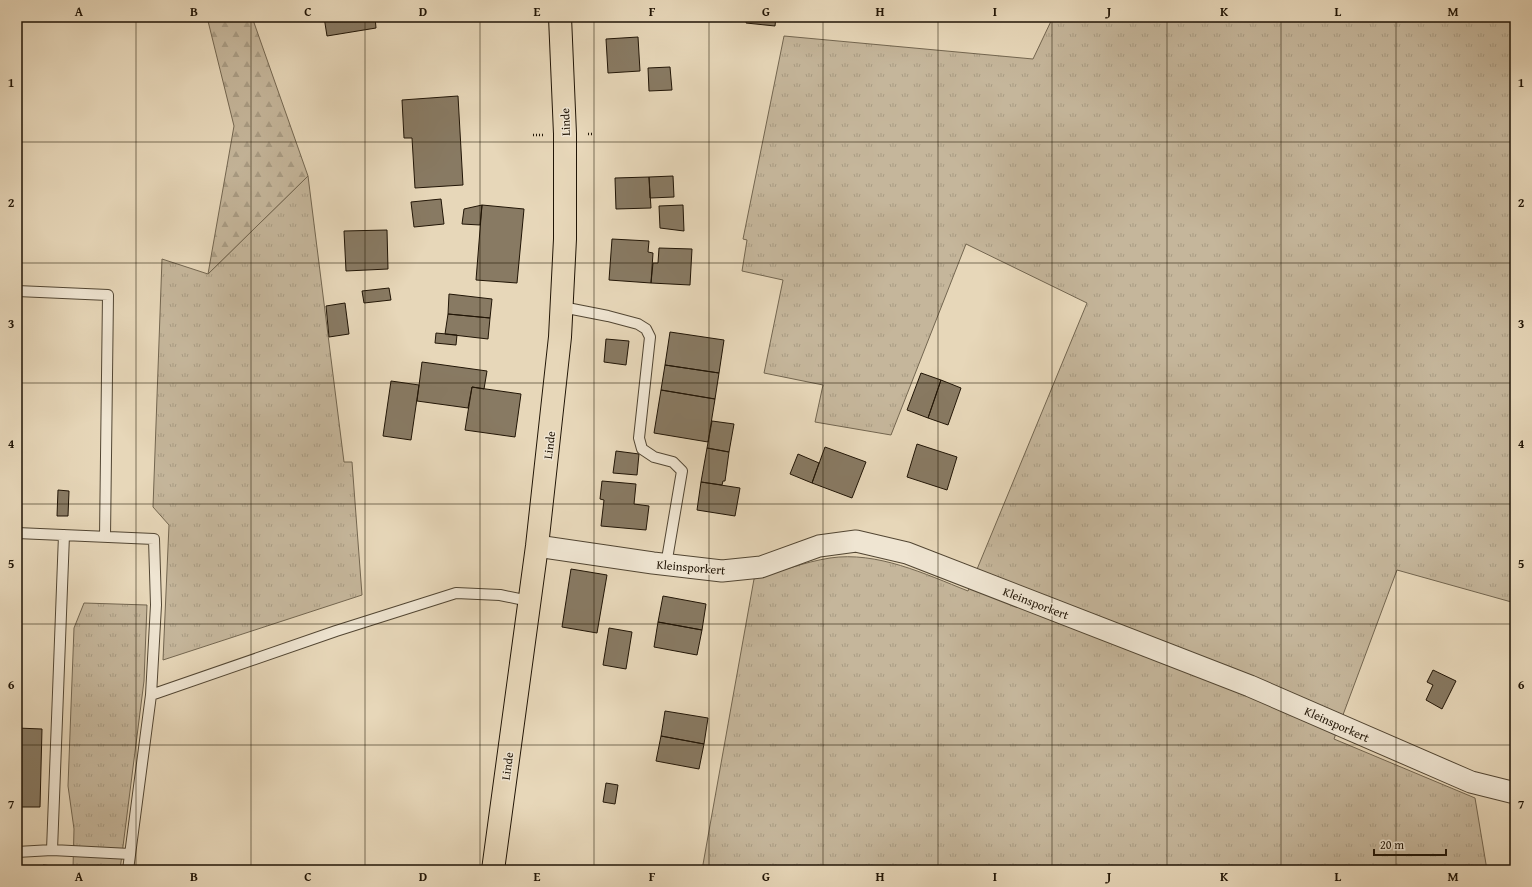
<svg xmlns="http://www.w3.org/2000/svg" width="1532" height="887" viewBox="0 0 1532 887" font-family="'Gentium Book Plus',serif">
  <defs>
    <pattern id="grass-tufts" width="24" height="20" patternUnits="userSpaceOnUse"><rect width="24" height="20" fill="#c5b69b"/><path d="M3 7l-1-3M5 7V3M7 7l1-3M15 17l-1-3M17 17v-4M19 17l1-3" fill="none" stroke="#a99c84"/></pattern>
    <pattern id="forest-firs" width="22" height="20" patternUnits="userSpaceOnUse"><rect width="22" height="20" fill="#c5b69b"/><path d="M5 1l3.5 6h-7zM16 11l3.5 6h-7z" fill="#a99c84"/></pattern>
  </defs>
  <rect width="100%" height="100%" fill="#e7d7b9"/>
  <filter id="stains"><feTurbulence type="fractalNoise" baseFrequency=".005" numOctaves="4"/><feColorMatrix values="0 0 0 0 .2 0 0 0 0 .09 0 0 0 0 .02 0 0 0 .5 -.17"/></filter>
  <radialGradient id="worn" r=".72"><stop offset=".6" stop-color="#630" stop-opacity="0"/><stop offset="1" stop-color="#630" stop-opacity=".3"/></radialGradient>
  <!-- grass -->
  <path fill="url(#grass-tufts)" stroke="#736650" d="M1053,17H1515V603L1397,570L1334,739L1475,798L1487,870H702L754,579C779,572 804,562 830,558C877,551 925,574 968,591L1087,303L966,244L891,435L815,422L823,385L764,373L783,280L742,271L747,240L743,239L784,36L1033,59Z
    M308,176L344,462H352L362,595L163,660L169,525L153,507L162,259L208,274Z
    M84,603L147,605L144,681L120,870H43L44,866L73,868L74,829L68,786L74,628Z"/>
  <!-- forest -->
  <path fill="url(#forest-firs)" stroke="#736650" d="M207,17H252L308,176L208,274L234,126Z"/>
  <!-- building -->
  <path fill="#887a63" stroke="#211506" d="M324,17H375L376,28L327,36Z
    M747,17H776L775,26L746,23Z
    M638,37L640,71L608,73L606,39Z
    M670,67L672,90L649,91L648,68Z
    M458,96L463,185L415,188L412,138H404L402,100Z
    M673,176L674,197L650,198L649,177Z
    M649,177L651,208L616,209L615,178Z
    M441,199L444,224L414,227L411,202Z
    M482,205L480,225L462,224L464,209Z
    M482,205L524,209L517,283L476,280Z
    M683,205L684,231L660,228L659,206Z
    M387,230L388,269L346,271L344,231Z
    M612,239L649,241L648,252L653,253L651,283L609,280Z
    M659,248L692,249L690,285L651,283L653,263H658Z
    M389,288L391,300L364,303L362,291Z
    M449,294L492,299L490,318L448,314Z
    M345,303L349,334L329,337L326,306Z
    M448,314L490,318L488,339L445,334Z
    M670,332L724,340L719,373L665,365Z
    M436,333L457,335L456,345L435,343Z
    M606,339L629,341L626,365L604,362Z
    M422,362L487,371L484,389L472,387L468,408L417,401Z
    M665,365L719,373L715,399L661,390Z
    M921,373L941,380L928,418L907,410Z
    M941,380L961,388L948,425L928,418Z
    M391,381L419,385L411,440L383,436Z
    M472,387L521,394L515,437L465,430Z
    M661,390L715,399L708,442L654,433Z
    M712,421L734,424L729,452L707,448Z
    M917,444L957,457L947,490L907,477Z
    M825,447L866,462L852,498L812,483Z
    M707,448L729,452L725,481H723L722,485L701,482Z
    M616,451L639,454L637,475L613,473Z
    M798,454L819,463L812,483L790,474Z
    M602,481L636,484L634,504L649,506L646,530L601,526L604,500L600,499Z
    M701,482L740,488L735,516L697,510Z
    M58,490L69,491L68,516H57Z
    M571,569L607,575L597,633L562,627Z
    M663,596L706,604L702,630L658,622Z
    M658,622L702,630L697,655L654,647Z
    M609,628L632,632L626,669L603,665Z
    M1433,670L1456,681L1442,709L1426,700L1433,685L1427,682Z
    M665,711L708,718L704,744L661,736Z
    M17,728L42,729L40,807H17Z
    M661,736L704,744L699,769L656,761Z
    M606,783L618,785L615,804L603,802Z
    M43,865L64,867V870H43Z"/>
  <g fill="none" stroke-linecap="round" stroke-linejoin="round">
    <!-- service casing -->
    <g stroke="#524633" stroke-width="12">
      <path id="service" d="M17,291L108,295L105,537
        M562,307L608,316L638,324L646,329L650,337L639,438L642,449L654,457L673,462L682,471L666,565
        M17,533L154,539L156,605L151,695
        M52,850L64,535
        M17,852L52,850L130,854
        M128,870L151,695L336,631L456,593L500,595L529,601"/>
    </g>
    <!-- minor casing -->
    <g stroke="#524633" stroke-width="23">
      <path id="minor" d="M537,546L653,563L722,571L761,567L819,546L856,541L907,553L1250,686L1471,782L1515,793"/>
    </g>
    <!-- primary casing -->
    <g stroke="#211506" stroke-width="24">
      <path id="primary" d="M493,870L537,546L560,337L565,239V134L560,17"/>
    </g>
    <!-- path -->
    <path stroke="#211506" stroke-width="2.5" stroke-dasharray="1 2" stroke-linecap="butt" d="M588,134H594
      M533,135H543"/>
    <!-- service -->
    <use href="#service" stroke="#efe5d2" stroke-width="10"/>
    <!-- minor -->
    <use href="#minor" stroke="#efe5d2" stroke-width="21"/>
    <!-- primary -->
    <use href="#primary" stroke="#e7d7b9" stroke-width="22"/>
  </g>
  <!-- grid -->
  <path fill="none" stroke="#211506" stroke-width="1" stroke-opacity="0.55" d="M136,17V870M251,17V870M365,17V870M480,17V870M594,17V870M709,17V870M823,17V870M938,17V870M1052,17V870M1167,17V870M1281,17V870M1396,17V870M17,142H1515M17,263H1515M17,383H1515M17,504H1515M17,624H1515M17,745H1515"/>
  <g text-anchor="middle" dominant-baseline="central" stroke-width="3" stroke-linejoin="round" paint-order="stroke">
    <!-- street labels -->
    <g font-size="12" fill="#211506" stroke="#efe5d2">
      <text transform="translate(565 122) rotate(-92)">Linde</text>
      <text transform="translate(549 445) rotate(-83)">Linde</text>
      <text transform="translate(691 567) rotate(5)">Kleinsporkert</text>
      <text transform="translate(1036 603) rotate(21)">Kleinsporkert</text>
      <text transform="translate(1337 724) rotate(24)">Kleinsporkert</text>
      <text transform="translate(507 766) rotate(-82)">Linde</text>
    </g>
  </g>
  <!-- margin -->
  <rect width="1532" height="887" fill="none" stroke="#e7d7b9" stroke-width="44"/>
  <!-- scale -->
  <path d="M1374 849v6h72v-6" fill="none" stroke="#211506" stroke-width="2"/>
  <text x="1380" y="849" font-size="12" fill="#211506" stroke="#efe5d2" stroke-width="3" paint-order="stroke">20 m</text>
  <rect x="22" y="22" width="1488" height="843" fill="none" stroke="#211506" stroke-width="1.5"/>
  <g font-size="13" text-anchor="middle" font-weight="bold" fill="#211506">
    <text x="79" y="16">A</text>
    <text x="194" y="16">B</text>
    <text x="308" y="16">C</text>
    <text x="423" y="16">D</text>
    <text x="537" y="16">E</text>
    <text x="652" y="16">F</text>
    <text x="766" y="16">G</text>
    <text x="880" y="16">H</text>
    <text x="995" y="16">I</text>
    <text x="1109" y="16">J</text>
    <text x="1224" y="16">K</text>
    <text x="1338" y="16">L</text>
    <text x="1453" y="16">M</text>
    <text x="11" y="87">1</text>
    <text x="1521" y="87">1</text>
    <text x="11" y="207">2</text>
    <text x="1521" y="207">2</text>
    <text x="11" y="328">3</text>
    <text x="1521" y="328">3</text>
    <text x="11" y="448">4</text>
    <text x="1521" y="448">4</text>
    <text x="11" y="568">5</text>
    <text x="1521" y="568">5</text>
    <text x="11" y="689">6</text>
    <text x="1521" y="689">6</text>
    <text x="11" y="809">7</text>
    <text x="1521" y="809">7</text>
    <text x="79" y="881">A</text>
    <text x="194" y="881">B</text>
    <text x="308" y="881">C</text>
    <text x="423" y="881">D</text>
    <text x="537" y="881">E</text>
    <text x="652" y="881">F</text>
    <text x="766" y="881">G</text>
    <text x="880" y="881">H</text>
    <text x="995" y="881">I</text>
    <text x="1109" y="881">J</text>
    <text x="1224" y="881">K</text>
    <text x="1338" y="881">L</text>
    <text x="1453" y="881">M</text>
  </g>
  <rect width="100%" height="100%" filter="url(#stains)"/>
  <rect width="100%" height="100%" fill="url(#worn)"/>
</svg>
